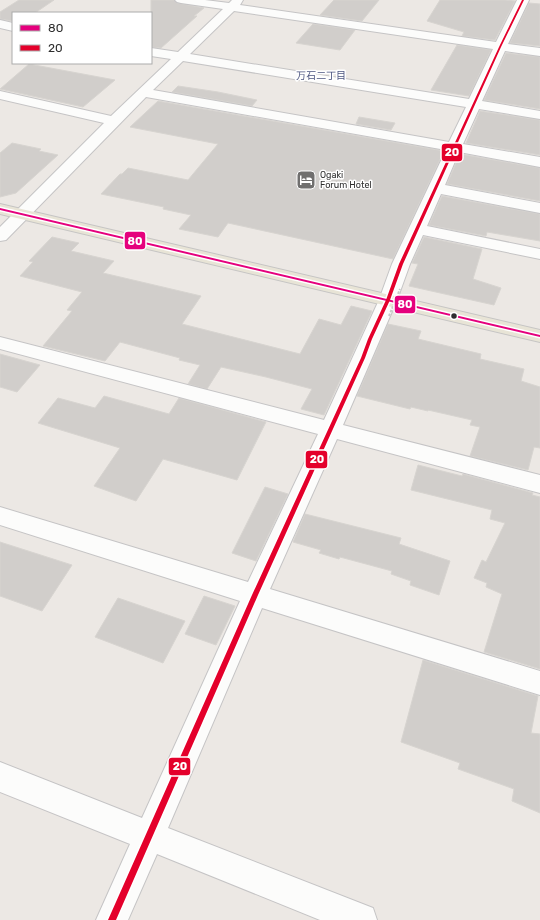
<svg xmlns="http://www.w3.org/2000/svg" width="540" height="920" viewBox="0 0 540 920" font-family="Rubik,'Noto Sans JP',sans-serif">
  <rect width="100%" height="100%" fill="#ece8e4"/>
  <!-- building -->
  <path fill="#d1cecb" stroke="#d7d4d0" d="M19,0H54L35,13H13V21L0,19V12Z
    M151,0H174L177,3L204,8L194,16H197L161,48L151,47Z
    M334,0H379L362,21L320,15Z
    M440,0H505L515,1L495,40L462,36L464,32L427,21Z
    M529,3L540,4V46L510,43Z
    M313,24L355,30L340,50L296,43Z
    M457,45L491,50L469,96L431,90Z
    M506,53L540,57V109L484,100Z
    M29,64L115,80L83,107L0,89Z
    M178,86L218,92L257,100L252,106L172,92Z
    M158,101L444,151L393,259L228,223L218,237L179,229L191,215L163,209L164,207L101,194L120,174H122L128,168L188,180L218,144L130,127Z
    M480,111L540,120V155L466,143Z
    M359,117L395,123L391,130L356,124Z
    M12,143L41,149L39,151L58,155L16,193L0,197V153Z
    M460,154L540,168V201L447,184Z
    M442,196L540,214V241L487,232L486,236L429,225Z
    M52,237L79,243L71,251L114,261L103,273L201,296L182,324L300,354L319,319L341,325L351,306L372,311L324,415L301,409L312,389L266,377L221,367L207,389L188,384L200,365L179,360L180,358L120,342L105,361L43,346L72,311L67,310L82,292L20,276L33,262L29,261Z
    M424,237L482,249L473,279L501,288L494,305L409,286L418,264L412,263Z
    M388,324L421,331L418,339L481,354L480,359L524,369L521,381L540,387V448L534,447L528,470L470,456L480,427L470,425L472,420L428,410V411L411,407L410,409L357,396Z
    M0,354L40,365L17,392L0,387Z
    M104,396L169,414L179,398L266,422L237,480L163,459L136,501L94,486L120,448L38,423L58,398L95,408Z
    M418,465L462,476L463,474L533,493L532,495L540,497V669L484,652L502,594L486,587L487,583L474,578L482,560L486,562L505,523L490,519L492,510L411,490Z
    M265,487L288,494L256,561L232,553Z
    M305,514L401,538L399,544L450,561L439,595L410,585L411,581L391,574L392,571L340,557L339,559L319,553L321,550L293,542Z
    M0,542L72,565L42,611L0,596Z
    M204,596L235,606L216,645L185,634Z
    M118,598L185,621L163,663L95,637Z
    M423,660L538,696L531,733L540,734V813L512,801L514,789L458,769L460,763L401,742Z"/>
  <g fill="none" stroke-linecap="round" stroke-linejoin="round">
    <!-- minor casing -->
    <g stroke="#c5c4c5" stroke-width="2">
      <path id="minor" d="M175,0H205L229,3L232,0H243L240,5L496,42L517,0H529L508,44L540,48V56L505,51L482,101L540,111V119L479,109L463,144L540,157V167L459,152L445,185L540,203V213L441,194L427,226L540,249V259L423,235L410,264L397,300L343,425L540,475V493L337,439L270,589L540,671V695L262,608L168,828L373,908L377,920H320L157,854L128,920H96L130,844L0,792V762L142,818L240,601L0,525V507L248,582L318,434L0,349V337L324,420L379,300L392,264L446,150L146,97L6,240L0,241V227L104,123L0,99V91L111,116L171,59L151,56V48L178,52L223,9L181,3L177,2ZM234,11L493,49L469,99L190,54ZM183,61L466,107L449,142L153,90Z
        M0,20L13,23V31L0,28Z"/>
    </g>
    <!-- major casing -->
    <g stroke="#c6c5c4" stroke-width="2">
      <path id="major" d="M0,204L540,330V342L0,214Z"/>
    </g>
    <!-- minor -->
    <use href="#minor" fill="#fcfcfb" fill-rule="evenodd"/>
    <!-- major -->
    <use href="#major" fill="#e8e4d6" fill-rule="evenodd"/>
    <!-- path-bridge -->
    <path stroke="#c9c9c8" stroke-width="2" stroke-dasharray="2.5 1.5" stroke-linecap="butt" d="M389,316L400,289"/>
    <!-- bus-1 casing -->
    <g stroke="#fff" stroke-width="3">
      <path id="bus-1" d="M0,208L540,335V337L0,210Z"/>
    </g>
    <!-- bus-2 casing -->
    <g stroke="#fff" stroke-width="3">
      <path id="bus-2" d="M522,0H524L501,47L403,264L390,300L372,339L365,358L258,595L116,920H108L252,595L361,358L368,339L386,300L399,264L499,47Z"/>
    </g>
    <!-- bus-1 -->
    <use href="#bus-1" fill="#e5007d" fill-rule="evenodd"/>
    <!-- bus-2 -->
    <use href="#bus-2" fill="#e4002b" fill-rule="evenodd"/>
  </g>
  <!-- icons -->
  <defs>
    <g id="hotel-square" transform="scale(1)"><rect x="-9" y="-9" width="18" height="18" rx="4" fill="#706f6e" stroke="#fff"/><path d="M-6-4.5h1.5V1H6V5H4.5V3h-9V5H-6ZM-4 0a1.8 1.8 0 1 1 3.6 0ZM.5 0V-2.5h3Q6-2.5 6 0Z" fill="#fff"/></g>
  </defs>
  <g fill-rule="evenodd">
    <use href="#hotel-square" x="306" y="180"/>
  </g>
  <!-- markers -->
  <circle fill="#2e2e2e" stroke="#fff" stroke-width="1.5" cx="454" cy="316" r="3.5"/>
  <g text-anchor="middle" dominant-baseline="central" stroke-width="3" stroke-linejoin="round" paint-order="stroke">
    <!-- far-poi labels -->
    <g font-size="9" fill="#2e2e2e" stroke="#fff" text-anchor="start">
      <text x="320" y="175">Ogaki<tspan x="320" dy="10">Forum Hotel</tspan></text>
    </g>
    <!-- far-neighbourhood labels -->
    <g font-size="10" fill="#4d5680" stroke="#fff">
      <text x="321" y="76">万石二丁目</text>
    </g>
  </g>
  <g stroke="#fff" stroke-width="1.5">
    <rect x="441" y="143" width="22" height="19" rx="4" fill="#e4002b"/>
    <rect x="124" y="231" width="22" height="19" rx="4" fill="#e5007d"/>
    <rect x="394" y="295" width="22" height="19" rx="4" fill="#e5007d"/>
    <rect x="305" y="450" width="23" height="19" rx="4" fill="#e4002b"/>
    <rect x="168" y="757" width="23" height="19" rx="4" fill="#e4002b"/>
  </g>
  <g font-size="11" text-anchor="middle" font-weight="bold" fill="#fff">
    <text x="452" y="156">20</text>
    <text x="135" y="245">80</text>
    <text x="405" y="308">80</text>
    <text x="317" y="463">20</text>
    <text x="180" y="770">20</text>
  </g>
  <!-- legend -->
  <rect x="12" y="12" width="140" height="52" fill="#ffffff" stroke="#ababab"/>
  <rect x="20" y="25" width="20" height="6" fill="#e5007d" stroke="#ababab"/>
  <text x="48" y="32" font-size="12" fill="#2e2e2e">80</text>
  <rect x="20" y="45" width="20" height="6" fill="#e4002b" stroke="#ababab"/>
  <text x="48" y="52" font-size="12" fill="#2e2e2e">20</text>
</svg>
